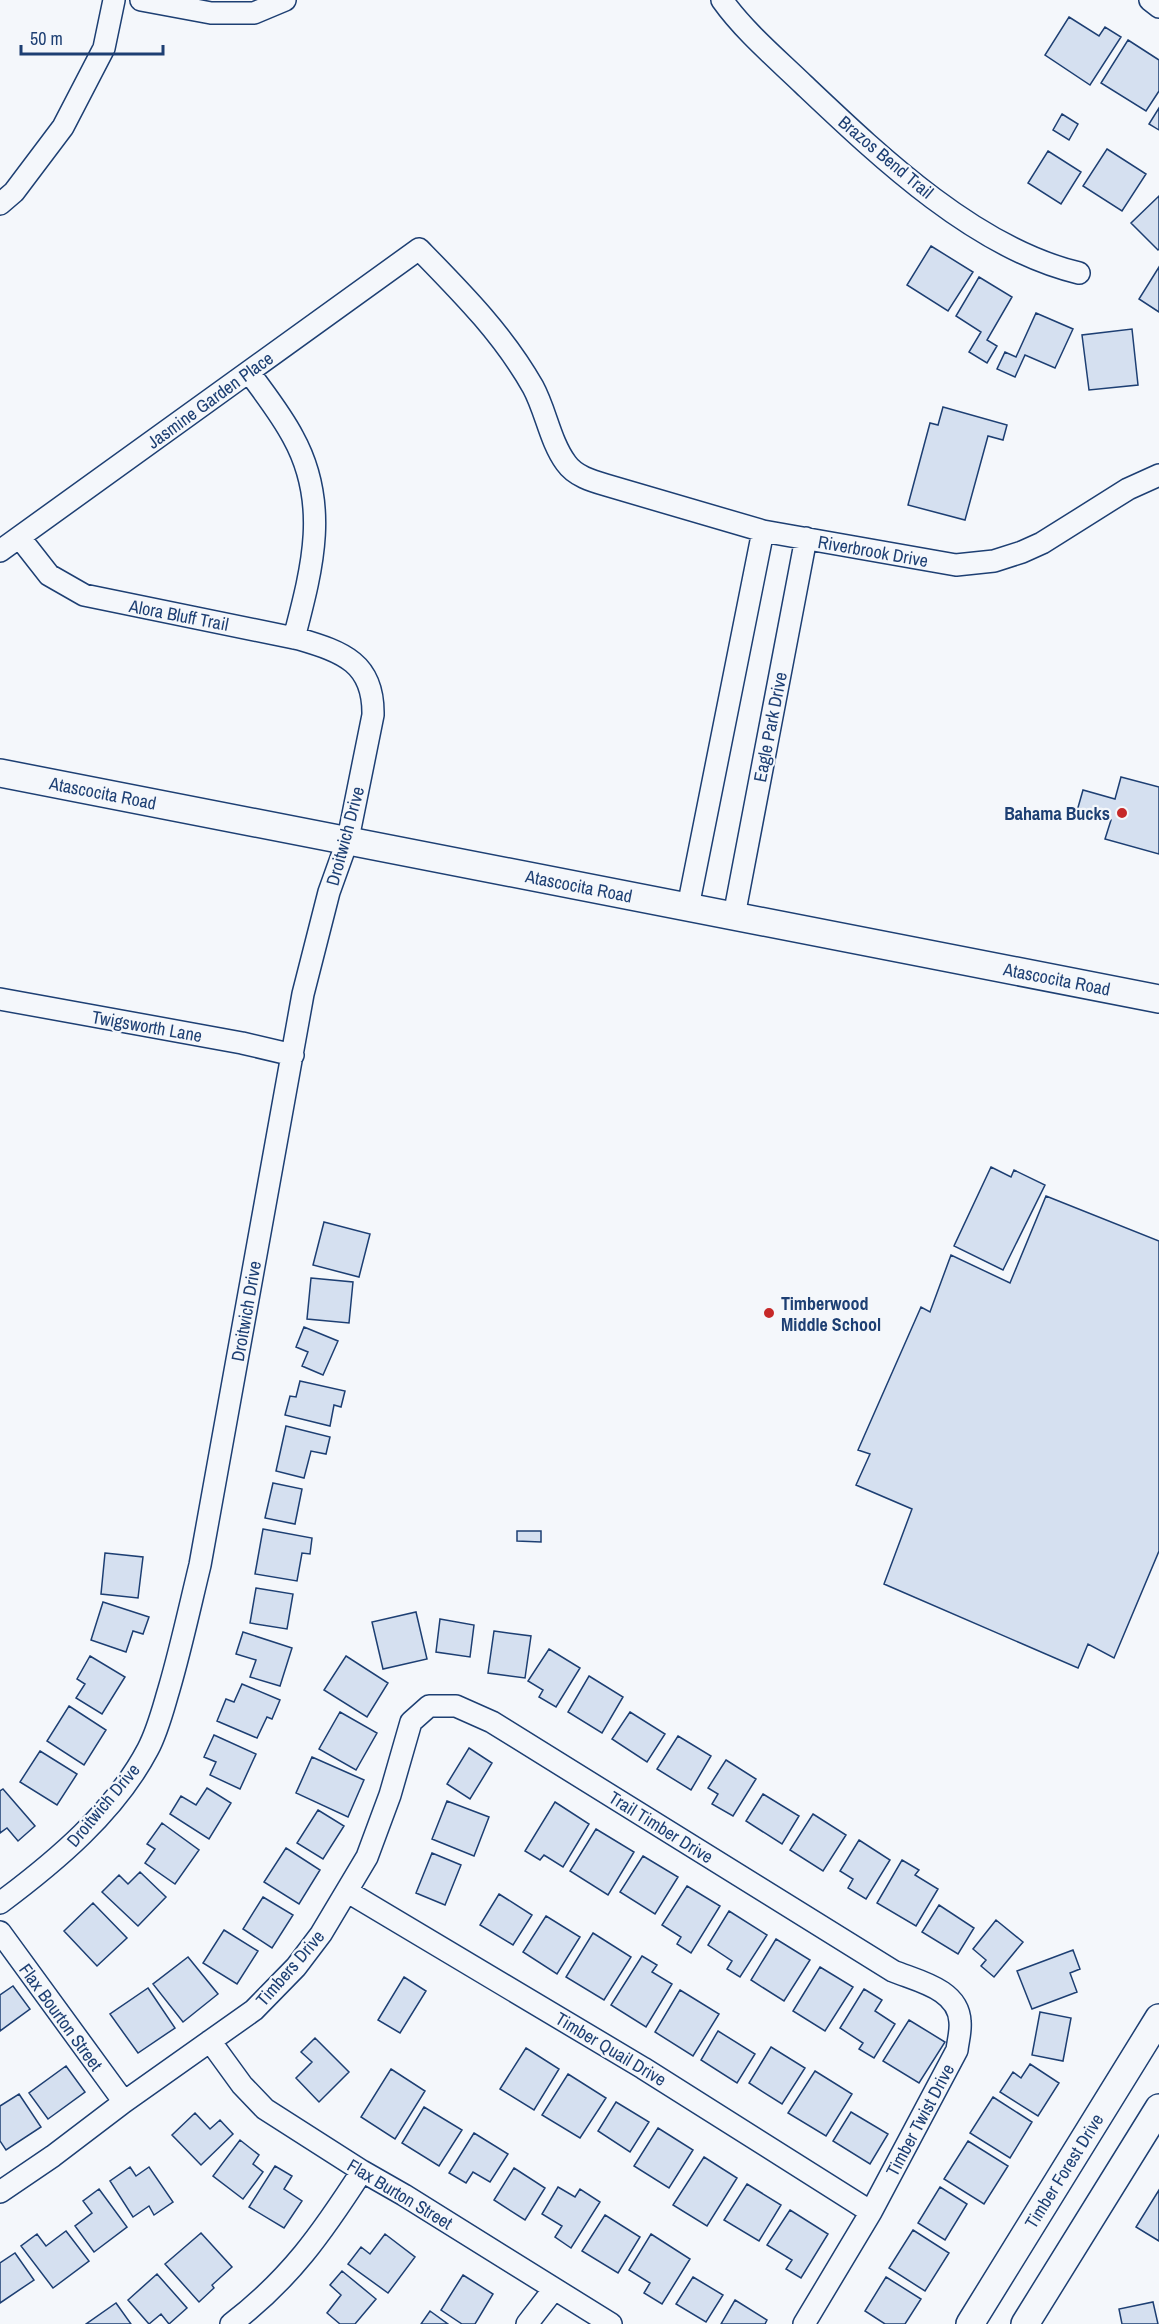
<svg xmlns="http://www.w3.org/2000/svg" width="1159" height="2324" viewBox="0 0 1159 2324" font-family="'Archivo Narrow',sans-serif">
  <rect width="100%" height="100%" fill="#f4f7fb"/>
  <!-- building -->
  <path fill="#d5e0f0" stroke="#1d3f73" stroke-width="1.5" d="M1069,17L1099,36L1105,27L1121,37L1090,85L1045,55Z
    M1128,40L1159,60V91L1146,111L1101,83Z
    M1159,108V130L1149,124Z
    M1062,114L1078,124L1069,140L1053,130Z
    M1107,149L1146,174L1122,211L1083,186Z
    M1048,151L1081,172L1061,204L1028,183Z
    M1159,196V249L1158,250L1131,223Z
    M931,246L973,272L948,311L907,285Z
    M1159,267V312L1139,299Z
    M979,277L1012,297L987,340L997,346L987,363L969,352L981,332L956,316Z
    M1036,313L1073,329L1055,368L1025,355L1015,377L997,369L1005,352L1016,357Z
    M1132,329L1138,385L1089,390L1082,335Z
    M943,407L1007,425L1003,440L988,436L965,520L908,505L930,423L938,425Z
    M1121,777L1159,787V854L1105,839L1111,820L1077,811L1083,790L1115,799Z
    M991,1167L1011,1177L1014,1170L1045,1185L1003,1270L954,1246Z
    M1046,1196L1159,1241V1551L1114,1658L1088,1644L1078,1668L884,1584L912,1509L856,1485L870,1454L858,1450L921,1307L930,1312L951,1255L1010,1283Z
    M324,1222L370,1234L359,1277L313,1265Z
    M311,1278L353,1282L349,1323L307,1319Z
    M304,1327L338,1341L323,1375L302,1366L308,1352L296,1347Z
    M300,1381L345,1391L341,1407L334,1405L330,1426L285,1415L290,1396L296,1397Z
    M286,1426L330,1437L326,1454L311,1451L304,1478L276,1471Z
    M273,1483L302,1489L295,1524L265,1518Z
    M263,1529L312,1538L310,1554L302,1553L297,1581L255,1574Z
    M517,1531H541V1542L517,1541Z
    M105,1553L143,1557L138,1598L101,1594Z
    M256,1588L293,1594L287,1629L250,1623Z
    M103,1602L149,1617L143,1634L133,1631L126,1652L91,1640Z
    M416,1612L427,1659L383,1669L372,1622Z
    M440,1619L474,1625L470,1657L436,1652Z
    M494,1631L531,1636L525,1678L488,1673Z
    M243,1632L292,1648L280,1686L250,1677L256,1660L236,1654Z
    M549,1649L580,1668L556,1707L539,1697L543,1690L528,1681Z
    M90,1656L125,1677L102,1714L76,1698L85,1684L77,1679Z
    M346,1656L388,1683L367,1717L324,1690Z
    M589,1676L623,1697L602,1733L568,1712Z
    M242,1684L280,1700L272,1719L267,1717L257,1738L217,1721L226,1699L234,1702Z
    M69,1706L106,1730L84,1765L47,1741Z
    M340,1712L377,1733L356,1770L319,1749Z
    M630,1712L665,1734L647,1762L612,1739Z
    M214,1735L256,1754L240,1789L210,1775L216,1762L204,1757Z
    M678,1736L711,1756L691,1790L657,1769Z
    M469,1748L492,1763L470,1799L447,1784Z
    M40,1751L77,1774L57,1805L20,1782Z
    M312,1757L364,1780L348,1817L296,1793Z
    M726,1760L756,1779L733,1816L712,1804L718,1794L708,1788Z
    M207,1788L231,1803L209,1839L170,1814L181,1796L196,1805Z
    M3,1789L35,1826L18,1841L7,1828L0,1833V1791Z
    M763,1794L799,1816L782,1844L746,1821Z
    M447,1801L489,1817L474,1856L432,1839Z
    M555,1802L589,1824L563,1867L544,1855L540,1860L525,1851Z
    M318,1810L344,1826L323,1859L297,1843Z
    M813,1814L846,1835L823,1871L790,1850Z
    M162,1823L199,1850L175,1884L145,1863L155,1849L147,1844Z
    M596,1829L634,1852L608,1895L570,1871Z
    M859,1840L890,1860L866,1899L848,1888L853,1879L840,1871Z
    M286,1848L320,1870L299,1904L264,1882Z
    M432,1853L461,1865L445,1905L416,1893Z
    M643,1856L678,1877L655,1914L620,1892Z
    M902,1860L919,1870L915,1875L938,1889L916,1926L877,1903Z
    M140,1872L166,1897L138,1926L102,1892L119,1875L128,1884Z
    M687,1886L720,1906L691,1953L677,1944L681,1937L662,1925Z
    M499,1894L532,1915L513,1945L480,1925Z
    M263,1897L293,1915L272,1948L243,1929Z
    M93,1903L127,1938L97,1966L64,1931Z
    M939,1905L974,1928L958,1954L922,1932Z
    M729,1911L767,1935L740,1977L727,1969L732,1961L708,1945Z
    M546,1916L580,1937L557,1974L523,1952Z
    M996,1920L1023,1942L994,1977L981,1966L986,1960L973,1949Z
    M224,1930L258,1951L237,1984L203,1963Z
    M593,1933L631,1957L604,2000L566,1977Z
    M776,1939L810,1960L784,2001L751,1980Z
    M1073,1950L1080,1969L1070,1973L1077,1992L1032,2009L1017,1971Z
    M642,1956L657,1965L652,1972L672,1984L646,2027L611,2005Z
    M188,1957L218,1994L183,2022L153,1984Z
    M820,1967L853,1987L825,2031L793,2011Z
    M404,1977L426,1991L400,2033L378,2020Z
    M13,1986L30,2009L0,2031V1995Z
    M148,1988L175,2028L138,2053L110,2014Z
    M864,1989L882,2000L875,2011L895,2024L874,2058L859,2049L863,2043L840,2028Z
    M680,1990L719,2014L693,2056L655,2032Z
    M1040,2012L1071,2018L1063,2061L1032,2055Z
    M909,2020L945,2042L919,2083L883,2061Z
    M718,2031L755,2054L737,2083L701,2060Z
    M315,2038L349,2072L319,2102L296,2078L312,2062L301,2052Z
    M771,2047L805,2068L782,2104L749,2083Z
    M526,2048L559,2069L534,2110L500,2089Z
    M1030,2064L1059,2083L1038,2116L1000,2092L1013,2072L1021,2078Z
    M66,2066L85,2092L48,2119L29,2093Z
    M391,2069L425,2091L395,2139L361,2117Z
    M815,2071L852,2094L826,2136L788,2113Z
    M568,2074L606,2098L580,2138L542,2115Z
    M19,2094L41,2127L6,2150L0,2141V2106Z
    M993,2097L1032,2122L1010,2158L970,2133Z
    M616,2102L649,2122L630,2152L598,2131Z
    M424,2107L462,2130L439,2166L402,2143Z
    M851,2112L888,2134L870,2164L833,2141Z
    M195,2113L210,2129L220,2120L233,2134L201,2165L172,2135Z
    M658,2128L693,2150L669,2188L634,2166Z
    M474,2133L508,2154L490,2182L473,2172L466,2183L449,2173Z
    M240,2140L259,2155L253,2164L263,2172L243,2199L213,2176Z
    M968,2141L1008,2166L984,2204L944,2179Z
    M704,2157L737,2178L707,2226L673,2205Z
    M275,2166L292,2176L284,2189L302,2201L284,2228L249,2207Z
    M130,2167L136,2176L149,2167L173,2202L154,2215L149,2206L133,2217L110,2181Z
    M514,2168L545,2188L525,2220L494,2200Z
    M747,2184L781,2205L759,2241L724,2220Z
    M558,2187L575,2197L580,2189L600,2202L571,2248L555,2237L562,2226L542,2214Z
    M940,2187L967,2204L945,2240L918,2223Z
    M99,2189L127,2227L94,2252L75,2226L92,2213L83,2201Z
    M1159,2190V2241L1136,2227Z
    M790,2210L828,2234L801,2278L786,2269L792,2260L767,2245Z
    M605,2215L640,2237L618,2273L582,2251Z
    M913,2230L949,2253L925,2291L889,2268Z
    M66,2231L89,2261L53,2288L21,2246L37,2234L46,2246Z
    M201,2233L232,2267L212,2285L214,2288L199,2302L165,2264Z
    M385,2234L415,2257L388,2293L348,2264L361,2247L370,2254Z
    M651,2234L690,2259L662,2304L644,2293L650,2283L629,2270Z
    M15,2253L34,2280L0,2303V2263Z
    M342,2271L376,2299L355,2324H340L327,2313L341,2295L330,2285Z
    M157,2274L187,2308L169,2324L161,2314L149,2324L128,2300Z
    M463,2275L493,2294L475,2324H462L441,2310Z
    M693,2277L723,2295L706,2322L676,2304Z
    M886,2277L921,2299L905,2324H885L865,2311Z
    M735,2300L767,2320L765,2324H721Z
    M1153,2302L1158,2324H1122L1119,2309Z
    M116,2303L131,2324H86Z
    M430,2311L448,2324H421Z"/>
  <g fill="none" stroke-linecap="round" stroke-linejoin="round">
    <!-- minor casing -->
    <g stroke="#1d3f73" stroke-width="24">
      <path id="minor" d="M141,0L211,13H254L285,0
        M722,0C744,31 776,58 804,85C879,156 976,249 1079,273
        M1150,0L1159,7
        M0,204L14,192L63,127L104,48L114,0
        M249,372C264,393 281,414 293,437C330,504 312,569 294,638
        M0,551L419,249C461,292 503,334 533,387C546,411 550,441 566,463C575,476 592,481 606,485L763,531L956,565L994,561L1022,552L1042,543L1128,489L1159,475
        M688,907L763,531
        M734,916L806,538
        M0,999L242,1043L293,1055
        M348,1892L643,2068L871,2212
        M0,1903C55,1862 115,1812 148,1749C158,1730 163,1709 169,1689C181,1648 190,1606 200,1565L303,994L329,892L348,839L373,715C374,663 343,652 299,639L84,595L49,575L20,538
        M0,1932L124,2102
        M210,2041L242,2085L265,2109L362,2171L404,2195L611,2324
        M0,2192L53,2156L124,2102L254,2010L296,1967L321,1934L367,1857L390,1795L411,1722L429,1706H456L492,1722L893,1971C917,1981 959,1989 960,2022C961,2031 958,2041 957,2050L871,2212L804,2324
        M231,2324C290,2279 322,2233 362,2171
        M527,2324L554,2289"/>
    </g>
    <!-- major casing -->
    <g stroke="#1d3f73" stroke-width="30">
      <path id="major" d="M0,773L1159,999
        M970,2324L1159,2018
        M1025,2324L1159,2108"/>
    </g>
    <!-- minor -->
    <use href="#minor" stroke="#f4f7fb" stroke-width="21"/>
    <!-- major -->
    <use href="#major" stroke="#f4f7fb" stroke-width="27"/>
  </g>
  <!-- markers -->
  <g fill="#c62828" stroke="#f4f7fb" stroke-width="2">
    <circle cx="1122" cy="813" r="6"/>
    <circle cx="769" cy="1313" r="6"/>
  </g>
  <g text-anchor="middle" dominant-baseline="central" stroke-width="4.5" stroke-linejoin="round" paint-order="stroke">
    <!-- street labels -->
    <g font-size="18" fill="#1d3f73" stroke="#f4f7fb">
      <text transform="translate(886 157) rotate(40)">Brazos Bend Trail</text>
      <text transform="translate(210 400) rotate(-36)">Jasmine Garden Place</text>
      <text transform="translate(873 551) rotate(10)">Riverbrook Drive</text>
      <text transform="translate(179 615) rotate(11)">Alora Bluff Trail</text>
      <text transform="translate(770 727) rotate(-79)">Eagle Park Drive</text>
      <text transform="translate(103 793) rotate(11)">Atascocita Road</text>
      <text transform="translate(345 836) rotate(-75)">Droitwich Drive</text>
      <text transform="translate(579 886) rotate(11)">Atascocita Road</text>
      <text transform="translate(1057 979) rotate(11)">Atascocita Road</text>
      <text transform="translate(147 1026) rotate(10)">Twigsworth Lane</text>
      <text transform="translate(246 1311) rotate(-80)">Droitwich Drive</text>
      <text transform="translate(103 1805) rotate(-50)">Droitwich Drive</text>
      <text transform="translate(661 1827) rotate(32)">Trail Timber Drive</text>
      <text transform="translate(290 1968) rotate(-49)">Timbers Drive</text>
      <text transform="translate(61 2017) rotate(54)">Flax Bourton Street</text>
      <text transform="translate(611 2049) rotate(31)">Timber Quail Drive</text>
      <text transform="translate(920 2120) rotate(-62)">Timber Twist Drive</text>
      <text transform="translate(1064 2171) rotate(-58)">Timber Forest Drive</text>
      <text transform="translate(400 2194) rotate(31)">Flax Burton Street</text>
    </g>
    <!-- poi labels -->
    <g font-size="18" font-weight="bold" fill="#1d3f73" stroke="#f4f7fb" text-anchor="end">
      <text x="1110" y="813">Bahama Bucks</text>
      <text x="781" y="1303" text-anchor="start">Timberwood<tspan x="781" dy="21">Middle School</tspan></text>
    </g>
  </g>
  <!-- scale -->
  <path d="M21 45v9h142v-9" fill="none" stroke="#1d3f73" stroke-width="3"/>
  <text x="30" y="45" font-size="18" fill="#1d3f73" stroke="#f4f7fb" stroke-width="4.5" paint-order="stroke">50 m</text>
</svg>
